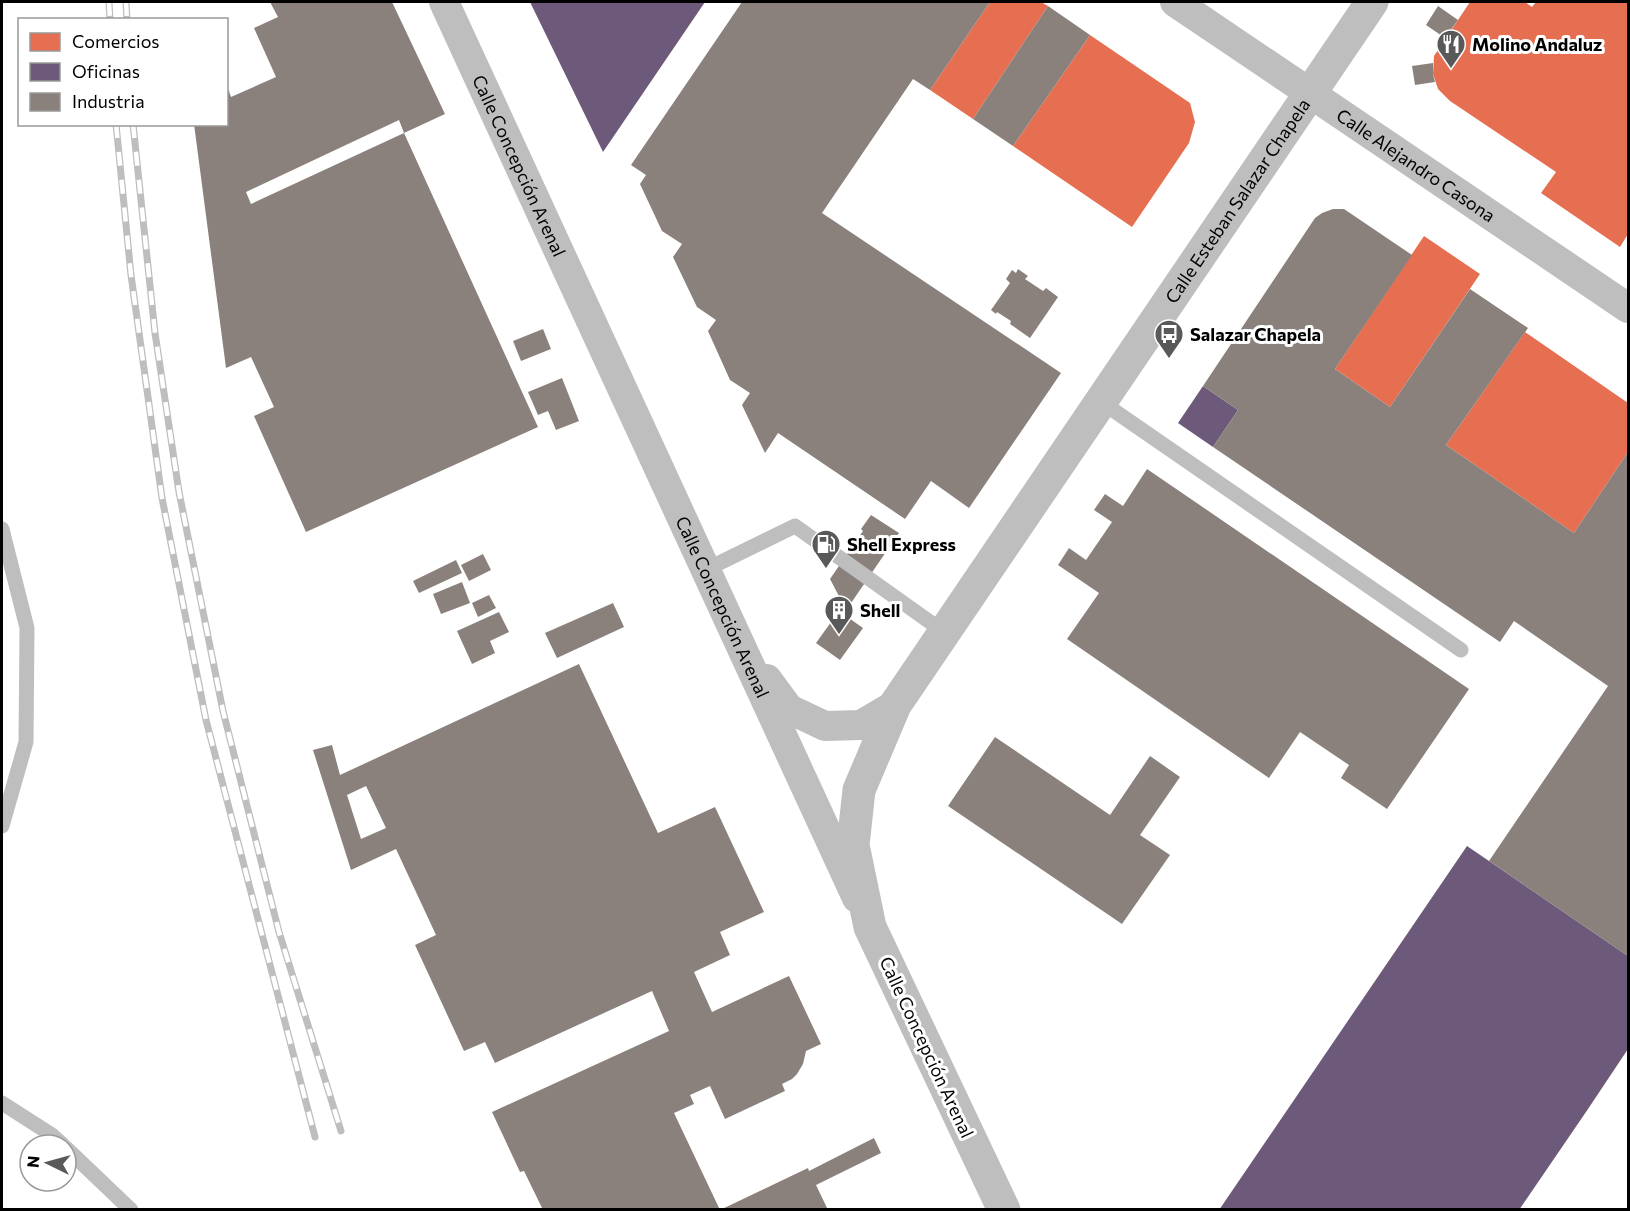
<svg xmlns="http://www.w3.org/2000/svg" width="1630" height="1211" viewBox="0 0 1630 1211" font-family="Commissioner,sans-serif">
  <rect width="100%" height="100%" fill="#fff"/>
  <!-- shops -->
  <path fill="#e76f51" d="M990,2H1041L1048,6L973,119L930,90Z
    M1470,2H1525L1532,7L1536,2H1628V234L1620,247L1541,193L1556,172L1450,101L1438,89L1433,74L1434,56Z
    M1090,35L1190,103L1195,122L1189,143L1132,227L1013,146Z
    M1424,236L1480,274L1390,407L1335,369Z
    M1525,332L1628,403V452L1574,533L1446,445Z"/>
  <!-- offices -->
  <path fill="#6d597a" d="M530,2H705L603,152Z
    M1203,386L1238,410L1213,447L1178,423Z
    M1467,846L1628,956V1049L1588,1109L1519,1210H1219Z"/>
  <!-- industry -->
  <path fill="#8a817c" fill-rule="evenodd" d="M270,2H392L445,114L404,133L399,120L246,192L251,204L404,133L538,427L306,532L254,416L274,407L251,357L226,368L194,124H226V83L231,97L276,77L254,28L278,17Z
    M742,2H990L930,90L913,79L822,213L1061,373L969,508L931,481L905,519L778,433L765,453L742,405L750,393L730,380L708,331L716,320L697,307L673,257L682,244L662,231L640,184L646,175L631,165Z
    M1048,6L1090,35L1013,146L973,119Z
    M1438,6L1458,20L1445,38L1426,25Z
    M1433,63V74L1435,82L1415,85L1412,66Z
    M1333,209H1344L1412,255L1335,369L1390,407L1470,289L1528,328L1446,445L1574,533L1628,452V956L1489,861L1608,686L1514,621L1500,642L1213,447L1238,410L1203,386L1315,218L1322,213Z
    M1018,269L1028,276L1025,279L1043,291L1046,288L1058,297L1030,338L1010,324L1011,321L997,312L996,314L991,310L1010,283L1006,279L1012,270L1016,273Z
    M543,329L551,349L521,361L513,341Z
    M562,378L579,421L556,430L548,411L538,415L528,392Z
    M1147,469L1469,689L1387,809L1341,778L1349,765L1300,732L1269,778L1067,639L1099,593L1058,565L1069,548L1086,560L1112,522L1094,510L1105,494L1123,506Z
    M871,515L899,533L849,606L841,600L830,579L863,531L861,529Z
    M483,554L491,570L469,581L461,565Z
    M456,560L462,573L419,593L413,581Z
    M462,582L470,603L441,614L433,594Z
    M489,595L496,608L478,617L472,603Z
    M613,603L624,627L557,658L545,633Z
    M839,611L863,628L840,660L816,643Z
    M499,612L509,632L490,641L495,653L472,664L457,631Z
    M579,664L658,833L715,807L764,912L720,932L730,955L694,972L712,1012L789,976L821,1044L806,1051L803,1064L797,1074L792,1079L782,1084L785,1091L725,1119L710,1086L690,1095L694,1104L674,1113L720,1210H543L524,1171L520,1172L492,1112L669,1031L652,991L495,1063L485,1042L464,1051L415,945L436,935L396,849L351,870L313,750L332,745L340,775ZM366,786L386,828L361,839L347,795Z
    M995,737L1110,815L1150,756L1180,777L1140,835L1170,855L1122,924L948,806Z
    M874,1138L881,1153L816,1185L828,1210H720L808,1168L809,1171Z"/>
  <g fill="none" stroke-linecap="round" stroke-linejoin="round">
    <!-- service -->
    <path stroke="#bebebe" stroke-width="15" d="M1100,401L1461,650
      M2,529L27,628L26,742L2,826
      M705,570L795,526L944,632
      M2,1103L52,1135L63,1145
      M66,1148L131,1210"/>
    <!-- minor -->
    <g stroke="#bebebe" stroke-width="30">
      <path id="s1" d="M444,2L857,898"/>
      <path id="s2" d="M1175,2L1628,308"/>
      <path d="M767,679L789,709L825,726L861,725L895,705"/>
    </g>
    <!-- tertiary -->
    <path stroke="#bebebe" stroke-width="33" id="s3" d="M1004,1210L870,927L853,845L859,790L895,705L1372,2"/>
    <!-- rail casing -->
    <g stroke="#bebebe" stroke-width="7">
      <path id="rail" d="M109,2L110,20
        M126,2L127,20
        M116,124L131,275L162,498L206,720L315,1137
        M133,124L155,333L179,492L223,711L279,932L341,1131"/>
    </g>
    <!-- rail -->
    <use href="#rail" stroke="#fff" stroke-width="4.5" stroke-dasharray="14" stroke-linecap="butt"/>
  </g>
  <!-- icons -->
  <defs>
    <g id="restaurant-pin" transform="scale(1.5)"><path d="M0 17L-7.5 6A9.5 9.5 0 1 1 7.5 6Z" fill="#595959" stroke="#fff"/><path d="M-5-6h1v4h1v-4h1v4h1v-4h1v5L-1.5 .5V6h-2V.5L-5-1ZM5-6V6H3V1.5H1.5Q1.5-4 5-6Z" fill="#fff"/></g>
    <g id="bus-pin" transform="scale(1.5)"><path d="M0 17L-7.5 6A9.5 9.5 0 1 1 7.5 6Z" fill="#595959" stroke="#fff"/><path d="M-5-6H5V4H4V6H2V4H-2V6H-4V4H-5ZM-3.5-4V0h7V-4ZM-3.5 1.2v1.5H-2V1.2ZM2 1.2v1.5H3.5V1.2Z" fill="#fff"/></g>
    <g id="fuel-pin" transform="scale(1.5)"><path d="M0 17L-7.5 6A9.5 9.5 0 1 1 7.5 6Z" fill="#595959" stroke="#fff"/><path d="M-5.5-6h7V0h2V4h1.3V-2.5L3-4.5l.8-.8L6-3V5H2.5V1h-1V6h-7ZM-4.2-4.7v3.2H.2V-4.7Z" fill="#fff"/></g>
    <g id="building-pin" transform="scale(1.5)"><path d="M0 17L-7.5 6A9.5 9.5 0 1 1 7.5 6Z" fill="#595959" stroke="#fff"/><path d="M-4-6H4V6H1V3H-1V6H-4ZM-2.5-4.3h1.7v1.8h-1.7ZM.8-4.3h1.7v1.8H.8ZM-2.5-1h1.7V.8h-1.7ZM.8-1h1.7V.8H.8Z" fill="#fff"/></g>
  </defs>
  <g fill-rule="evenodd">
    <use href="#restaurant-pin" x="1451" y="44"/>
    <use href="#bus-pin" x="1169" y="334"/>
    <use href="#fuel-pin" x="826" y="544"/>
    <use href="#building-pin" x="839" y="610"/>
  </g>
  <g text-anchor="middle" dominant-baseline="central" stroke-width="6" stroke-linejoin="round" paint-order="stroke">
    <!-- poi labels -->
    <g font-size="18" font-weight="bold" fill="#000" stroke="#fff" text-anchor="start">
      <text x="1472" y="44">Molino Andaluz</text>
      <text x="1190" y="334">Salazar Chapela</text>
      <text x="847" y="544">Shell Express</text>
      <text x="860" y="610">Shell</text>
    </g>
    <!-- street labels -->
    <g font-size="18" fill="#000" stroke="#fff">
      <text stroke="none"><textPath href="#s1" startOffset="180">Calle Concepción Arenal</textPath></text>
      <text stroke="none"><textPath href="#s2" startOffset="291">Calle Alejandro Casona</textPath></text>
      <text stroke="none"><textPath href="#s3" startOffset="1154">Calle Esteban Salazar Chapela</textPath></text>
      <text stroke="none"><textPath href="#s1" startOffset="666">Calle Concepción Arenal</textPath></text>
      <text transform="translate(927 1047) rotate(65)">Calle Concepción Arenal</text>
    </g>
  </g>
  <!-- border -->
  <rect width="1630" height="1211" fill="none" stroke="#000000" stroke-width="6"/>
  <!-- legend -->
  <rect x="18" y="18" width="210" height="108" fill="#ffffff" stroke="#999999" stroke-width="1.5"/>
  <rect x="30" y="33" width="30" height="18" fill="#e76f51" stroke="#999999" stroke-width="1.5"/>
  <text x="72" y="48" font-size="18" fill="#000000">Comercios</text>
  <rect x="30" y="63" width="30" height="18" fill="#6d597a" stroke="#999999" stroke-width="1.5"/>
  <text x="72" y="78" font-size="18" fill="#000000">Oficinas</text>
  <rect x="30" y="93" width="30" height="18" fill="#8a817c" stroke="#999999" stroke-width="1.5"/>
  <text x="72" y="108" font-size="18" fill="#000000">Industria</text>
  <!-- north arrow -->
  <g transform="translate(48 1163) rotate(275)"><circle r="28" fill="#ffffff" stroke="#999999" stroke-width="1.5"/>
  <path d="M0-4.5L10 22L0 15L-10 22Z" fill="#595959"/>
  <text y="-9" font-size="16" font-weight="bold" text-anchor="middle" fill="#000000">N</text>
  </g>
</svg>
